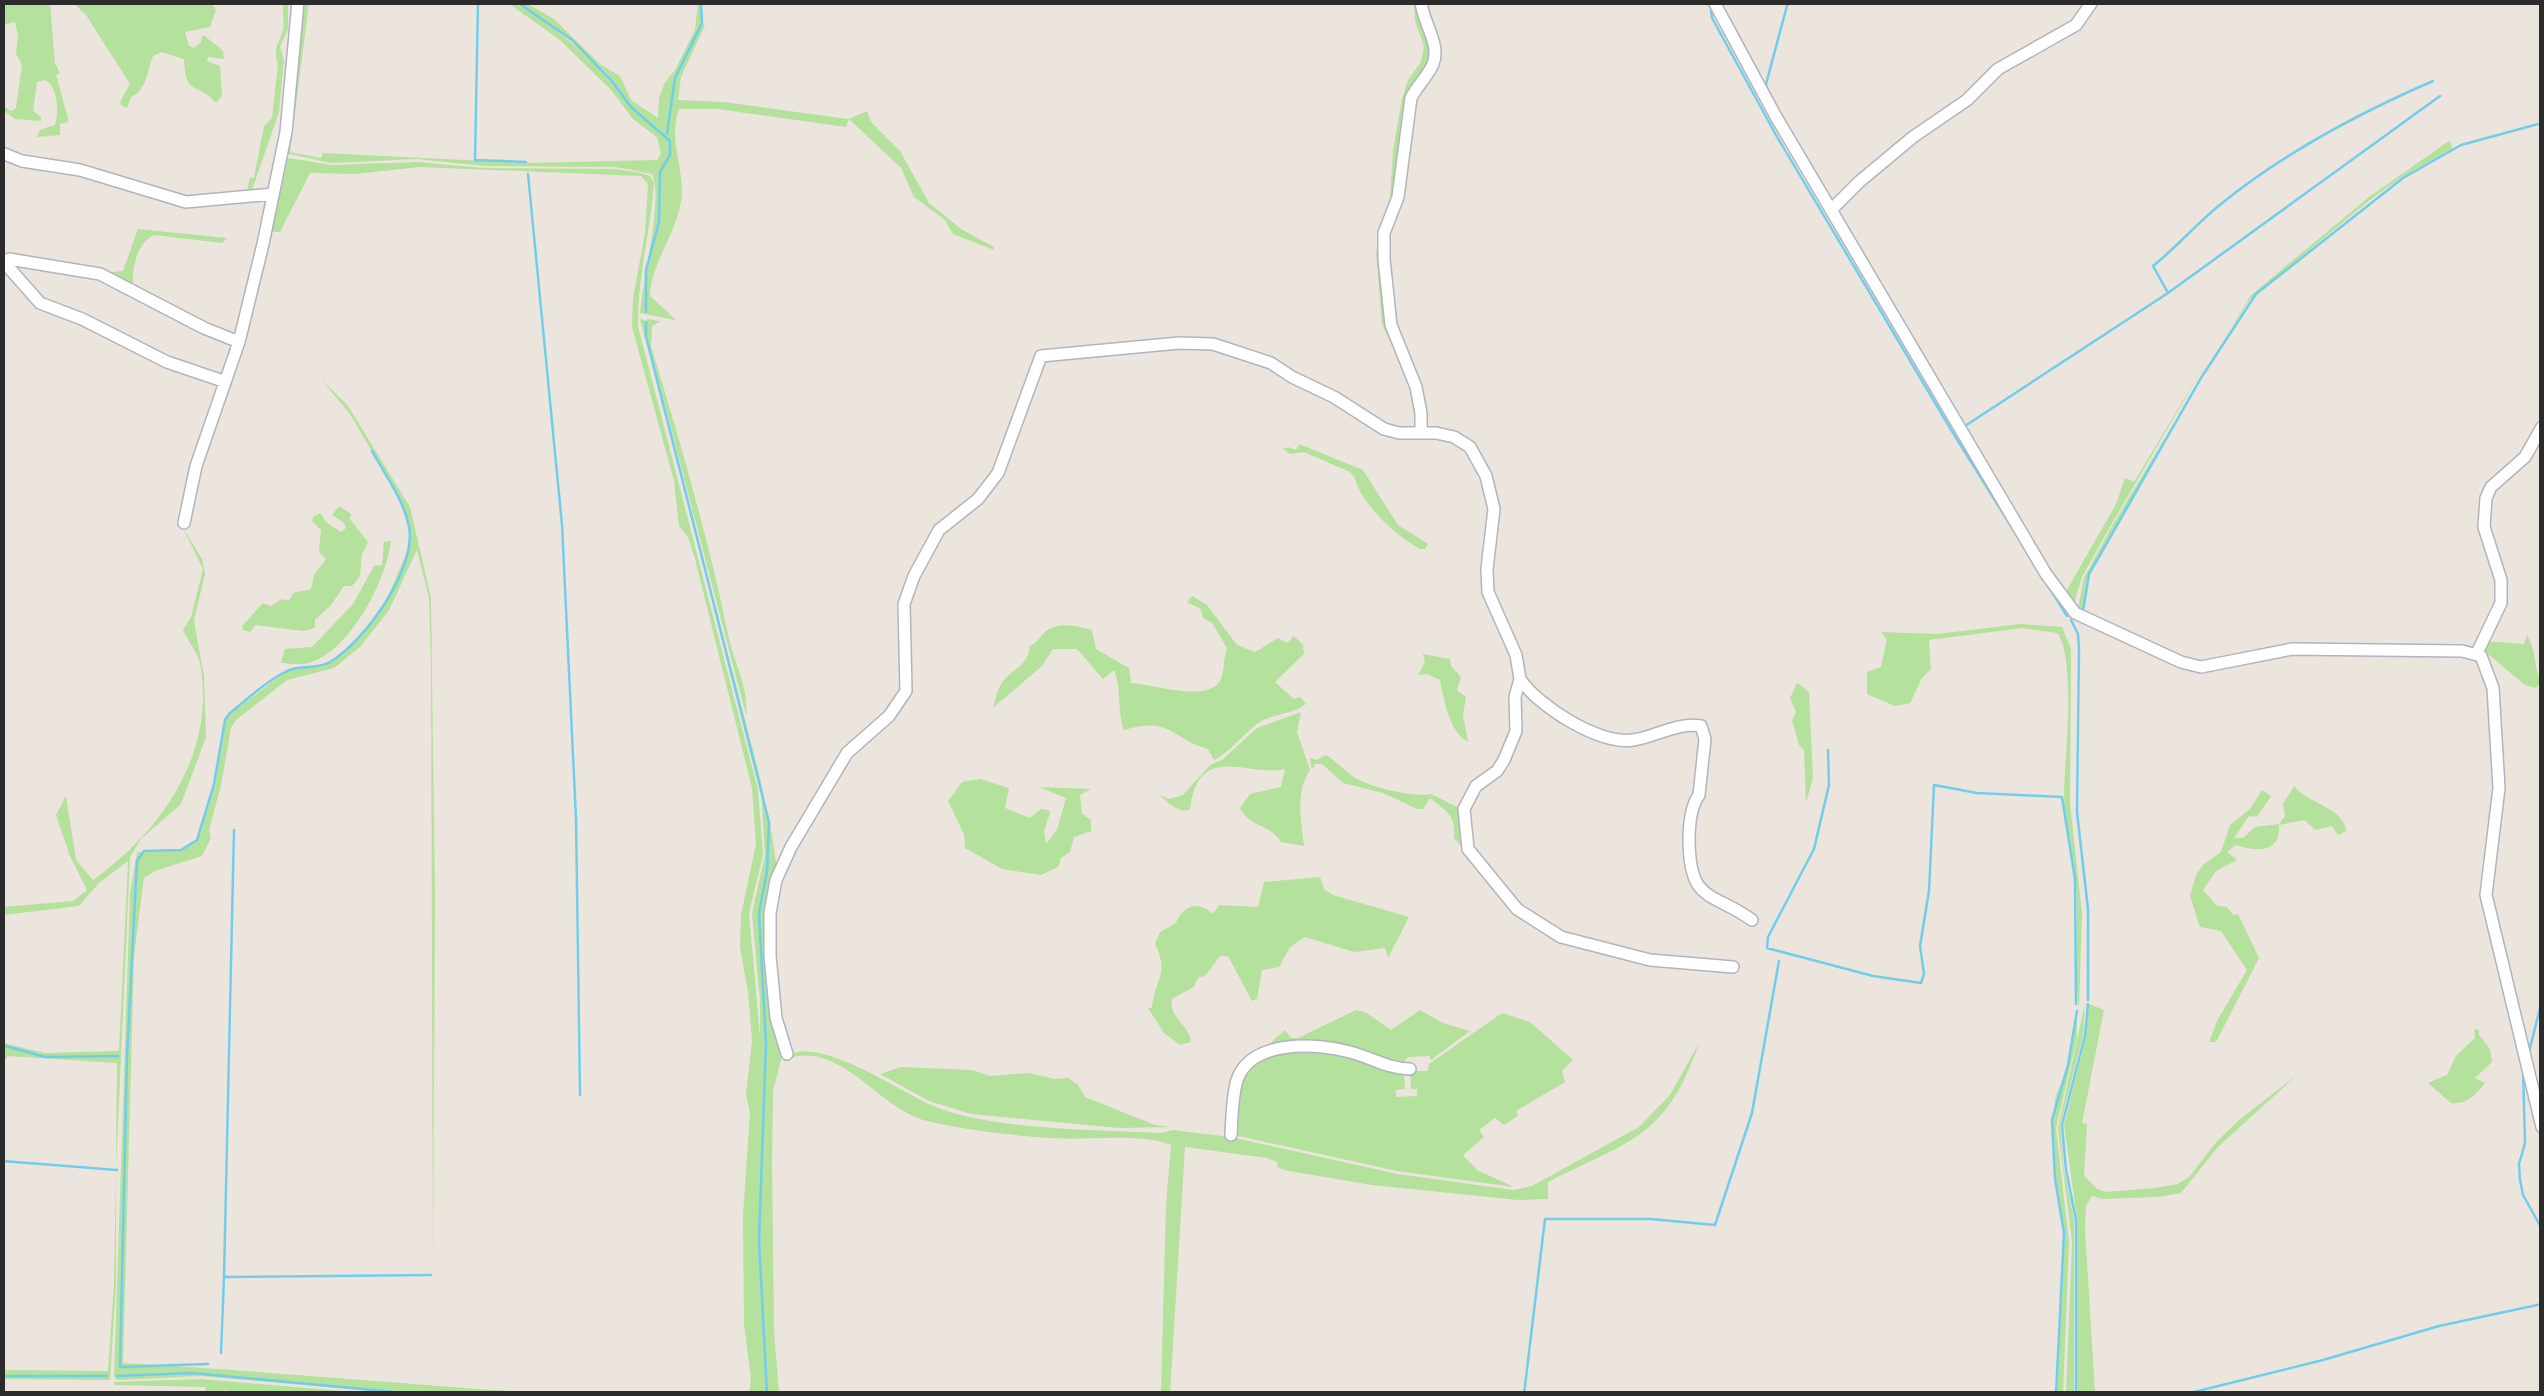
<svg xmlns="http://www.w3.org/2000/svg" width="2544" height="1396" viewBox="0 0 2544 1396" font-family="Raleway,sans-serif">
  <rect width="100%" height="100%" fill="#ece5dd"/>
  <!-- green -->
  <path fill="#b4e19b" d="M3,2L50,3L55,63L60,73L56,75L68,118V122L60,124V135L37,137L40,130L55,125C59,112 58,86 45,80L37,82L33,111L41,117V121L15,119L3,110V106L11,111L16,108L22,65L16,54L18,35L15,22L3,25Z
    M284,2L288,3V29L280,47L284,61L279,112L252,190H247L250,178H254L264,126L272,118L278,64C272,48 280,43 283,29C285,18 281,14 284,2Z
    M73,3H211L216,10L210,27L185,32L189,46L194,48L201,42L202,36H205L223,51L224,59L208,57L207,61L220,66L222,96L216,103C197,81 185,97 184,59L161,52L153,56C147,72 147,90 131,97L127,108L122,106L120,102L130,84L86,15Z
    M300,3H309L290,152L321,158L323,153L525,163L657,160L661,154L657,137L633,119L612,91L560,40L508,3H515C545,21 572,41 597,66C622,92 632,111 663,133L632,107L613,80L573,40L518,3H526L554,19L601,65L620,76L631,100L658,118L659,98L665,82L675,70L695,30L698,3H701V23L705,25L681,77L678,100L724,102L848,119L867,111L871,122L900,151L929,203L961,229L994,247V250L953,234L945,220L914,197L901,168L849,119L846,127L717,109H679C669,135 681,163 682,188C683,227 651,259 650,296L676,320L640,313C642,284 664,195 652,174L616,167L484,166L417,159L331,163L285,153Z
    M1414,3H1418C1420,20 1434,40 1433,53C1432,71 1413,82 1408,100C1400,130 1403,162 1396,192C1391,215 1379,233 1381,259C1383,274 1385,314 1389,327C1397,353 1427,395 1416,422L1408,379L1382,324L1376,252L1390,198L1393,150L1402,99L1408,80L1421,62L1424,46L1415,21Z
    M2449,141L2453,148L2402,177L2371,199L2250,299L2200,378L2088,574L2082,611L2078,609L2084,578L2112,526L2251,295L2369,197Z
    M289,158L331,165L417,162L484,168L616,169L641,173L650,176L654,182C651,230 637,278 638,326L758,790L763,855L749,913L760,1037V1000L752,913L765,855L761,789L640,319L645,320V336L759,773L769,822L767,861L770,822L777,870L770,896L783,1052L773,1091L772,1162L774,1330L779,1393H749L751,1379L744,1324L743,1215L750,1113L746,1094L752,1041L748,992L740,947L741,915L756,844L752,788L695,559L688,537L679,526L674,481L632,327L633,298L645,233L648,184L641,176L419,167L356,174L310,173L280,232H268L285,160Z
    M138,229L227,238L222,243L154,235C137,243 132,267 133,285L201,321L103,273L123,271Z
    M647,319L661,321L652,326L651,346C680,441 708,537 728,634C733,661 749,687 746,715L647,336Z
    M2210,356L2111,525L2082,577L2074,603L2064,595L2116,504L2125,478L2134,482Z
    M321,379L348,406L410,507L431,598L435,894L433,1273L431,667L429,598L417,550L389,610L361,646L334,668L287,680L236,720L231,728L221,785L209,830L211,838L202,856L155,871L144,878L134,956L123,1363C253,1370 399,1384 539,1393H395L201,1376L117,1380L114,1377L130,894L137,852L181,851L197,841L214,784L225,721L230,714L285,672L329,663L358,639L383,608L409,547L410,528L398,496L350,414Z
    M1299,444L1363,470L1398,525L1428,544L1425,549H1420C1397,536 1375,516 1361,493C1356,485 1357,479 1350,472L1304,452L1290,454L1283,449L1288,447L1296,450Z
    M339,506L351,514L350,519L368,542L362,554L360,576L352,586H344L331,605L315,620V628L303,631L255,625L250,632L243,630L242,626L263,603L271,606L282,599L289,601L293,593L311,589L314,575L326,559L319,552L321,530L312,521L313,517L320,513L327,523L341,532L346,528L344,523L332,515Z
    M183,528L202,559L205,574L194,621L204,676L206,737L181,804L141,839L130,857L116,1169L117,1063L8,1056L3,1062V1043L45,1053L119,1051L128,861L99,883L79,906L3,915V907L73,901L87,890L70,856L56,815L66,796L76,860L93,880C161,832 217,752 200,664C198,653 188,641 183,630L191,617L203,569Z
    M391,541C387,579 348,657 304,664C298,665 288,663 281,663L285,649L312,647L353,604L374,566L382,565L384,542Z
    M1192,596L1207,605L1237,645L1255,652L1278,638L1287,643L1294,636L1303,645L1304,654L1275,682L1294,699L1300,697L1306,704C1291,715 1275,713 1260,722C1243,733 1232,751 1214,760L1208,749C1170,738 1171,716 1124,730C1117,713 1122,690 1114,670L1103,679L1077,649H1053L1042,666L993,708C995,700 997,691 1001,684C1011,668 1028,668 1030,646C1036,643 1039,639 1043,634C1056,620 1076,626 1092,630L1096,649L1129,668L1131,683C1152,684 1207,703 1220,681C1225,672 1223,659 1227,648L1212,623L1203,618L1201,609L1187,602Z
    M2020,624L2062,627L2071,649L2070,803L2082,914L2079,1007C2073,974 2079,921 2076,884C2074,854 2064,822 2064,793C2065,754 2076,665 2058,633L2022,628L1929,640L1931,669L1922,678L1910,703L1895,706L1867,694V672L1881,667L1887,639L1881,632L1938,634Z
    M2527,635C2536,649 2534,667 2541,683L2536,688L2525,685L2483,650L2485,641L2524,644Z
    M1423,654L1450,659L1451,666L1461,677L1457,690L1466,697L1463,715L1468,742C1449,732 1444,699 1440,680L1427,674L1418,675L1425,662Z
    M1797,683L1809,692L1813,778L1806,803L1804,750L1799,745L1792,720L1796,712L1790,698Z
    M1301,712L1297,732L1310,770C1295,792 1301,820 1304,846L1281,842C1271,824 1250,828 1240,808L1250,794L1281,787L1285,769C1248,778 1198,740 1190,810C1178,813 1168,803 1160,795L1169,799L1183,795L1210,765L1222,760L1257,728Z
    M1326,755C1337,762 1343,769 1351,775C1363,786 1415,798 1431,794L1461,809L1465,851L1454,838C1456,815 1447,812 1430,798L1423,809H1417L1383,793L1343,783L1322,764H1315L1312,770L1310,758L1316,760Z
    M980,779L1009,788L1005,808L1030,818L1041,809L1048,810L1050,813L1044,831L1046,844L1057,830L1066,798L1039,787L1091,789L1080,795L1082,814L1091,820V831L1074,837L1070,852L1061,858L1058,867L1041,875L1002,869L965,848L964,834L948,801L962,782Z
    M2294,786C2308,804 2345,808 2346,831L2338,835L2332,826L2316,830L2304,820L2279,825C2281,851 2259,853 2236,845L2227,852L2237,860L2216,871L2203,890L2217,906L2227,907L2233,915L2238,914L2259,958L2216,1042H2209L2217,1021L2247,970L2221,931L2200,927L2190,896L2196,875L2203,865L2221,852L2230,825L2250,809L2262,790L2271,796L2257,817L2249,816L2234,838H2243L2255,827L2279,824L2285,816L2283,804Z
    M1320,877L1324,889L1333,895L1409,917L1388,958L1385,948L1354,952L1305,937L1290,947L1279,967L1262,970L1257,999L1252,1001L1228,956H1220L1206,975L1198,978L1194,987L1172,999C1168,1018 1190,1025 1191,1042L1180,1045L1164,1033L1148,1008H1152C1155,977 1170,975 1155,944L1160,932L1176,923C1183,905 1198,901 1213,914L1219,905L1258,907L1264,882Z
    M2085,1004L2083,1036L2060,1125L2064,1170L2074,1220V1393L2066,1394L2072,1242L2058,1128Z
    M2089,1004L2104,1010L2082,1123L2087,1124L2084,1175L2097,1189L2106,1192L2155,1188L2178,1184L2189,1177L2217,1141L2239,1120L2297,1075L2218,1147L2181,1193L2159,1197L2102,1199L2092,1196L2086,1206L2085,1229L2095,1393L2077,1394V1219L2064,1125L2086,1037Z
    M1356,1010L1365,1012L1391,1030L1420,1010L1443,1023L1470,1031L1431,1060L1429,1056L1408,1057L1402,1063L1302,1045L1252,1059L1285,1030L1291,1038H1298Z
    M2077,1011V1038L2056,1128L2069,1242L2063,1393H2056L2065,1233L2056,1179L2052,1120L2056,1095L2069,1065Z
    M1502,1013L1530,1022L1573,1060L1562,1071L1565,1082L1516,1111L1518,1116L1504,1125L1495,1118L1479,1130L1484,1137L1463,1155L1477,1170L1514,1187L1397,1171L1234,1135C1236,1120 1237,1085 1243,1074C1271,1027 1365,1060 1404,1071L1405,1089L1396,1090V1097L1417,1096V1089H1411L1410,1071H1428L1429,1064Z
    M2474,1029L2479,1030V1035L2490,1049L2492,1062L2475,1078L2485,1083C2476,1095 2466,1105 2451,1103L2428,1083L2447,1075L2456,1056L2475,1038Z
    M1699,1043C1666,1139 1630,1140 1548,1182V1199L1518,1200L1372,1185L1289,1171L1278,1168L1277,1162L1267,1158L1185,1147L1170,1394L1161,1393L1166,1205L1171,1145C1141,1132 1082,1141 1049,1138C1008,1135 966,1130 927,1121C878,1109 839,1037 784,1060C810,1029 902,1093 931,1105C987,1130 1097,1130 1161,1133L1173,1130L1231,1137L1397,1174L1514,1190L1532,1186L1639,1127L1670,1095Z
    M901,1067L972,1070L990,1076L1029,1073L1055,1079L1068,1078L1078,1085L1085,1097L1155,1125L1172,1127L1119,1128L971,1114L929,1101L880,1074Z
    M116,1170V1284L110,1380L3,1379V1370L108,1371L114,1284Z
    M201,1379L364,1393L255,1394L223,1390L221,1393L205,1394L206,1387L114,1385V1382Z"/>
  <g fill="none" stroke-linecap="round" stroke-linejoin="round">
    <!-- stream -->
    <path stroke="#72cdec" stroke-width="2.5" d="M478,2L475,160L526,162
      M517,2L572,40L612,81L631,107L670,141V155L660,172L659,222L646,270V312
      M1711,10L1712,18L1776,135L1953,433L2067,616
      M1768,93L1766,84L1788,2
      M667,134L675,78L702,23L701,2
      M528,174L562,525L576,818L580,1095
      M2168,293L2153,266C2177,247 2197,223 2221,204C2284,153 2359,113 2433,81
      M646,322V336L769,822L767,872L759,913L766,1043L759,1240L767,1394
      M1965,426L2168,293L2440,96
      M2083,611L2089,574L2100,555L2201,378L2256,294L2403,178L2461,145L2542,123
      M2071,620L2078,634L2079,650L2077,812L2088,909V1000
      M1828,750L1829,785L1814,849L1768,937L1767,948L1873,976L1921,983L1924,974L1920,946L1929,891L1934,785L1977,793L2062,797L2075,879L2076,1004
      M2,1045L45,1057L118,1056
      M2529,1052L2542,1000
      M2523,1068L2525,1143L2519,1164L2520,1180L2523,1195L2542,1229
      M2,1161L117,1170
      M224,1277L234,830
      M221,1353L224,1277L431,1275
      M208,1364L120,1367L127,1057L137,861L144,851L181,850L197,840L214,784L225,720L229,714C246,700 265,682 285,672C299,664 316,670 330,662C364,642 417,569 409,527C404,500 385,475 372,451
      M2,1376H107
      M117,1376L192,1373L415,1394
      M1524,1394L1545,1219H1651L1715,1225L1752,1113L1779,961
      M2056,1394L2064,1233L2055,1179L2052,1120L2068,1065L2077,1011
      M2076,1394V1220L2066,1170L2062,1125L2085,1036L2088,1004
      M2186,1394L2323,1360L2439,1326L2542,1304"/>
    <!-- minor casing -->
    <g stroke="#b1b4be" stroke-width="14">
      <path id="minor" d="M1421,2C1423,23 1441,44 1433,64C1428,76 1417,86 1411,98L1398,197L1384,233V259L1391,325L1416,387L1421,413V433
        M1714,2L1775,115L2046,574L2075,613L2181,662L2201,667L2292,649L2462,651L2481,656L2493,688L2499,788L2486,895L2542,1127
        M2,153L22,161L80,170L186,202L273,194
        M1831,210L1859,182L1913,137L1967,100L1998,69L2076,25L2092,2
        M223,381L167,362L82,319L40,303L10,269L9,259L100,274L204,328L239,342
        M184,523L196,466L239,342L263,244L286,132L298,2
        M2477,653L2501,603V580L2484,527L2486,498L2491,487L2525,457L2542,427
        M1520,679C1538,706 1599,745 1633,740C1655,737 1677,722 1701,726L1705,739L1699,795C1690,807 1689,826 1689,841C1690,903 1711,891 1752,920
        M787,1054L776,1018L770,956V913L776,880L791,847L847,753L889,716L906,691L904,604L914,576L939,530L978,499L998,473L1041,356L1179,343L1213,344L1271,363L1292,377L1334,397L1384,429L1399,433H1436L1454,437L1470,447L1486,476L1494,509L1487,569L1488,592L1516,655L1520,679L1515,697L1516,731L1504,760L1497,771L1476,786L1464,809L1468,849L1517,909L1561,937L1650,960L1733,967
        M1231,1135C1232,1118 1232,1097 1237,1080C1251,1039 1317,1043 1350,1052C1372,1058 1387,1068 1410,1069"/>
    </g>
    <!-- minor -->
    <use href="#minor" stroke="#fff" stroke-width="11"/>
  </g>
  <!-- border -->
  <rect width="2544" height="1396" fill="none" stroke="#2b2b2b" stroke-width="10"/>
</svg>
